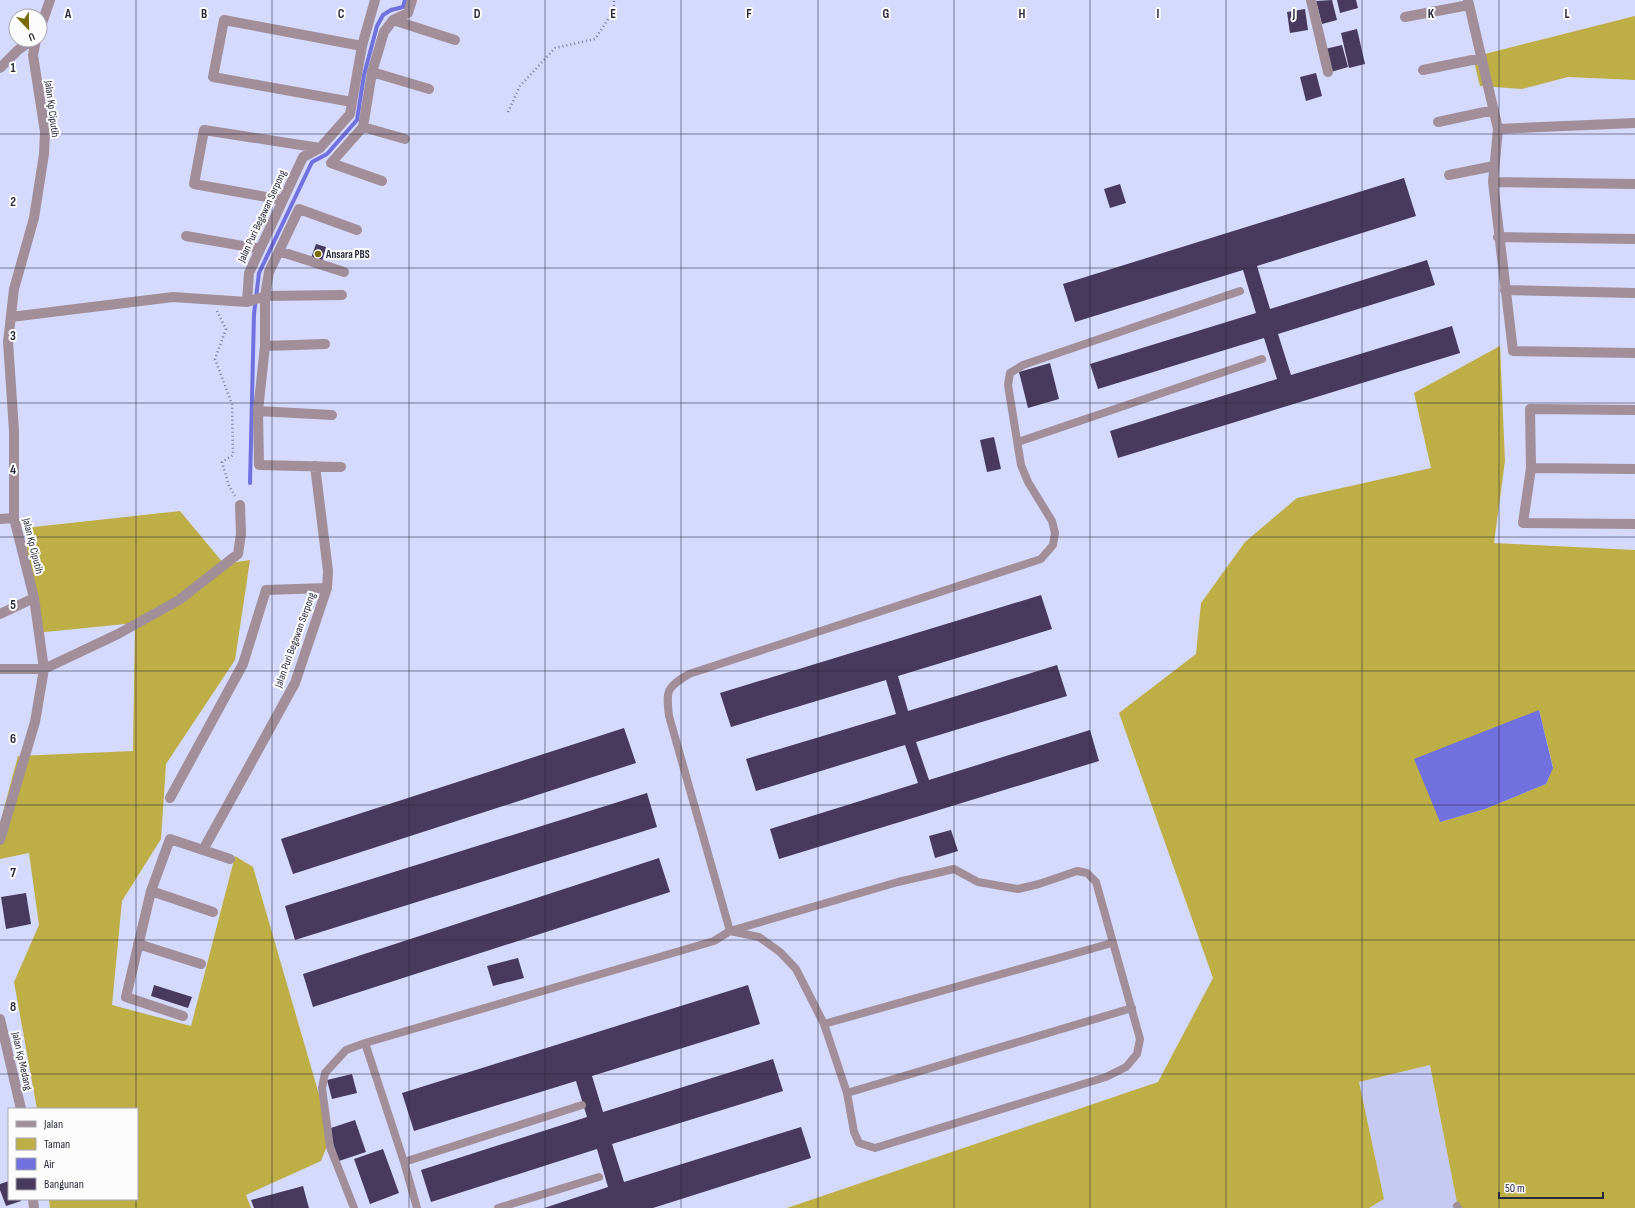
<svg xmlns="http://www.w3.org/2000/svg" width="1635" height="1208" viewBox="0 0 1635 1208" font-family="'Sofia Sans Condensed',sans-serif">
  <rect width="100%" height="100%" fill="#d5d9fc"/>
  <!-- built -->
  <path fill="#c6caf2" d="M1430,1065L1458,1208H1369L1384,1199L1359,1082Z"/>
  <!-- green -->
  <path fill="#beae46" fill-rule="evenodd" d="M1635,16V80L1568,77L1522,89L1480,86L1473,57Z
    M1500,346L1505,461L1494,543L1635,550V1208H1458L1430,1065L1359,1082L1384,1199L1369,1208H787L1158,1082L1213,978L1119,713L1196,654L1201,603L1245,542L1297,498L1431,468L1414,393ZM1539,710L1553,767L1546,784L1485,809L1440,822Z
    M180,511L224,564L250,560L235,660L166,764L161,839L122,901L112,1005L191,1026L235,856L253,867L331,1136L321,1161L246,1195L251,1208H50L49,1199H137V1109H37L14,982L39,925L29,853L0,859V823L18,756L133,751L135,623L35,633L25,528Z"/>
  <!-- water -->
  <path fill="#7170df" d="M1539,710L1553,768L1546,784L1485,809L1440,822L1414,759Z"/>
  <g fill="none" stroke-linecap="round" stroke-linejoin="round">
    <!-- stream -->
    <path stroke="#7170df" stroke-width="4" d="M250,483L254,314L259,273L312,162L327,154L357,120L364,75L377,26L383,15L391,10L403,7L405,0"/>
  </g>
  <!-- building -->
  <path fill="#473a5d" d="M1332,0L1337,20L1322,24L1316,1Z
    M1337,0H1356L1358,8L1340,13Z
    M1305,9L1308,30L1290,33L1287,12Z
    M1357,29L1365,64L1349,68L1341,33Z
    M1342,45L1348,67L1331,72L1325,49Z
    M1316,73L1322,96L1306,101L1300,77Z
    M1404,178L1416,216L1257,266L1270,309L1427,260L1435,285L1278,334L1291,375L1452,326L1460,353L1118,458L1110,431L1277,379L1264,338L1098,389L1090,364L1256,313L1243,270L1075,322L1063,284Z
    M1120,184L1126,203L1110,208L1104,189Z
    M316,244L326,247L321,265L310,261Z
    M1050,363L1059,399L1028,408L1019,372Z
    M994,437L1001,469L987,472L980,440Z
    M1041,595L1052,629L898,676L908,711L1057,665L1067,696L916,742L929,780L1090,730L1099,761L779,859L770,829L918,783L905,745L756,791L746,759L896,714L886,680L731,727L720,693Z
    M624,728L636,763L293,874L281,839Z
    M647,793L657,827L295,940L285,906Z
    M951,830L958,851L935,858L929,836Z
    M659,858L670,892L313,1007L303,974Z
    M26,893L31,924L6,929L1,897Z
    M518,958L524,978L493,986L487,966Z
    M154,985L192,997L188,1008L151,996Z
    M748,985L760,1024L592,1076L603,1112L773,1059L783,1091L612,1144L624,1182L801,1127L811,1158L653,1208H544L608,1187L597,1149L431,1202L421,1170L587,1117L576,1081L414,1131L402,1093Z
    M352,1074L357,1093L332,1099L327,1080Z
    M355,1120L366,1152L339,1161L328,1129Z
    M383,1149L399,1193L370,1204L354,1159Z
    M9,1181V1199H21V1201L6,1206L0,1190V1184Z
    M303,1186L309,1208H254L251,1200Z"/>
  <g fill="none" stroke-linecap="round" stroke-linejoin="round">
    <!-- path -->
    <path stroke="#7a7d96" stroke-width="2.5" stroke-dasharray="1 3" stroke-linecap="butt" d="M508,112L520,86L555,48L595,39L614,10V0
      M217,311L226,329L215,359L232,404L233,455L222,462L229,486L235,496"/>
    <!-- lane -->
    <path stroke="#a18e99" stroke-width="8" d="M1018,442L1262,359
      M730,931L669,716C666,690 666,688 689,674L1041,559L1053,545L1055,533L1052,521L1028,482L1021,465L1008,385L1010,373L1023,365L1240,291
      M824,1024L1112,943
      M365,1043L404,1162L417,1208
      M847,1093L1132,1008
      M404,1162L582,1105
      M1457,1206L1458,1208
      M354,1208L330,1147L322,1088L325,1073L346,1050L365,1043L714,941L730,931L898,882L954,869L978,882L1018,889L1039,884L1077,871L1087,873L1096,882L1140,1039L1137,1054L1126,1067L1106,1077L875,1148L859,1143L854,1132L847,1093L824,1024L796,969L780,952L759,937L730,931
      M498,1208L599,1177"/>
    <!-- street -->
    <path stroke="#a18e99" stroke-width="10" d="M1311,0L1328,72
      M1468,0L1498,129L1493,182L1513,351L1635,353
      M1405,17L1469,5
      M393,20L455,40
      M40,29L50,0
      M0,68L18,50L32,40
      M1423,70L1482,58
      M372,72L429,89
      M352,102L213,77L224,20L362,46
      M1438,122L1494,110
      M363,127L405,139
      M1498,129L1635,123
      M1449,175L1494,166
      M382,181L331,163L363,127L372,72L384,32L393,20L408,13L412,0
      M1493,182L1635,184
      M283,200L194,184L204,130L320,148
      M186,236L260,249
      M1498,237L1635,239
      M279,251L344,272
      M1505,290L1635,293
      M247,302L265,296L342,295
      M11,317L173,297L247,302L249,273L303,157L320,148L350,114L362,46L375,0
      M265,346L325,344
      M1635,410L1530,409L1531,468L1523,523L1635,524
      M258,411L332,415
      M341,467L259,465L258,411L265,346V296L269,272L299,209L357,230
      M1531,468L1635,469
      M0,519L14,518
      M0,614L34,598
      M0,669H44L118,634L179,600L238,554L241,534L240,505
      M170,798L243,664L266,590L327,588
      M0,840L35,722L44,669L34,598L14,518V431L8,342L14,289L34,218L44,154L45,132L33,55L36,40
      M203,850L295,683L327,588L328,571L315,466
      M151,891L213,912
      M138,944L201,964
      M183,1016L126,997L151,891L170,839L230,859
      M0,1019L21,1109
      M33,1199L34,1208"/>
  </g>
  <!-- grid -->
  <path fill="none" stroke="#292a3b" stroke-width="1" stroke-opacity="0.55" d="M136,0V1109M272,0V1208M409,0V1208M545,0V1208M681,0V1208M818,0V1208M954,0V1208M1090,0V1208M1226,0V1208M1362,0V1208M1499,0V1208M0,134H1635M0,268H1635M0,403H1635M0,537H1635M0,671H1635M0,805H1635M0,940H1635M0,1074H1635M136,1199V1208"/>
  <!-- markers -->
  <circle fill="#786b03" stroke="#fcfcfc" stroke-width="1.5" cx="318" cy="254" r="4"/>
  <g text-anchor="middle" dominant-baseline="central" stroke-width="4" stroke-linejoin="round" paint-order="stroke">
    <!-- street labels -->
    <g font-size="11" fill="#292a3b" stroke="#fcfcfc">
      <text transform="translate(52 109) rotate(83)">Jalan Kp Ciputih</text>
      <text transform="translate(262 216) rotate(-65)">Jalan Puri Begawan Serpong</text>
      <text transform="translate(33 546) rotate(76)">Jalan Kp Ciputih</text>
      <text transform="translate(295 640) rotate(-70)">Jalan Puri Begawan Serpong</text>
      <text transform="translate(22 1061) rotate(77)">Jalan Kp Medang</text>
    </g>
    <!-- poi labels -->
    <g font-size="11" font-weight="bold" fill="#292a3b" stroke="#fcfcfc" text-anchor="start">
      <text x="326" y="254">Ansara PBS</text>
    </g>
  </g>
  <g font-size="13" text-anchor="middle" font-weight="bold" fill="#292a3b" stroke="#fcfcfc" stroke-width="4" stroke-linejoin="round" paint-order="stroke">
    <text x="68" y="18">A</text>
    <text x="204" y="18">B</text>
    <text x="341" y="18">C</text>
    <text x="477" y="18">D</text>
    <text x="613" y="18">E</text>
    <text x="749" y="18">F</text>
    <text x="886" y="18">G</text>
    <text x="1022" y="18">H</text>
    <text x="1158" y="18">I</text>
    <text x="1294" y="18">J</text>
    <text x="1431" y="18">K</text>
    <text x="1567" y="18">L</text>
    <text x="13" y="72">1</text>
    <text x="13" y="206">2</text>
    <text x="13" y="340">3</text>
    <text x="13" y="474">4</text>
    <text x="13" y="609">5</text>
    <text x="13" y="743">6</text>
    <text x="13" y="877">7</text>
    <text x="13" y="1011">8</text>
  </g>
  <!-- legend -->
  <rect x="8" y="1108" width="130" height="92" fill="#fcfcfc" stroke="#a8a8af"/>
  <rect x="16" y="1121" width="20" height="6" fill="#a18e99" stroke="#a8a8af"/>
  <text x="44" y="1128" font-size="12" fill="#292a3b">Jalan</text>
  <rect x="16" y="1138" width="20" height="12" fill="#beae46" stroke="#a8a8af"/>
  <text x="44" y="1148" font-size="12" fill="#292a3b">Taman</text>
  <rect x="16" y="1158" width="20" height="12" fill="#7170df" stroke="#a8a8af"/>
  <text x="44" y="1168" font-size="12" fill="#292a3b">Air</text>
  <rect x="16" y="1178" width="20" height="12" fill="#473a5d" stroke="#a8a8af"/>
  <text x="44" y="1188" font-size="12" fill="#292a3b">Bangunan</text>
  <!-- north arrow -->
  <g transform="translate(28 28) rotate(158)"><circle r="19" fill="#fcfcfc" stroke="#a8a8af"/>
  <path d="M0-3L7 15L0 10L-7 15Z" fill="#786b03"/>
  <text y="-6" font-size="11" font-weight="bold" text-anchor="middle" fill="#292a3b">U</text>
  </g>
  <!-- scale -->
  <path d="M1499 1192v6h104v-6" fill="none" stroke="#292a3b" stroke-width="2"/>
  <text x="1505" y="1192" font-size="12" fill="#292a3b" stroke="#fcfcfc" stroke-width="3" paint-order="stroke">50 m</text>
</svg>
